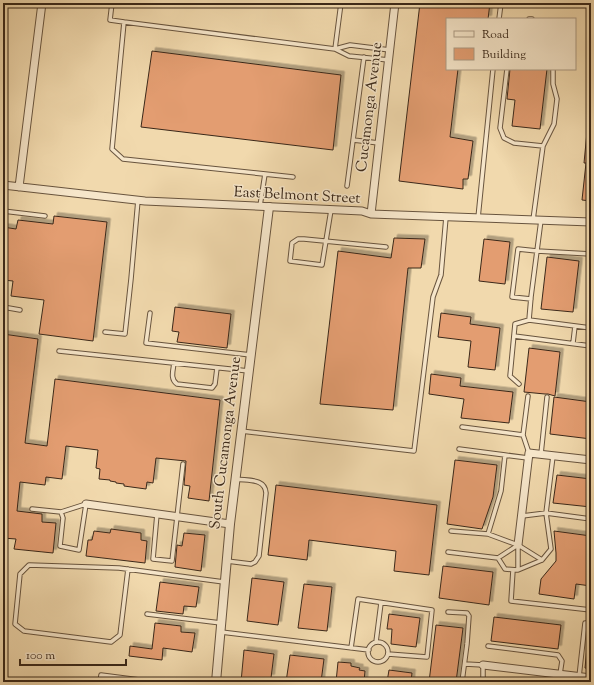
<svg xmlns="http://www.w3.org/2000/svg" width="594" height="685" viewBox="0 0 594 685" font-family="'Sorts Mill Goudy',serif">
  <defs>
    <filter id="shadow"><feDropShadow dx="3.5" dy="-3.5" stdDeviation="0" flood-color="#0004"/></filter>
  </defs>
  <rect width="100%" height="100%" fill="#f1d9ad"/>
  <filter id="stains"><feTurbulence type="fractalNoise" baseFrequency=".005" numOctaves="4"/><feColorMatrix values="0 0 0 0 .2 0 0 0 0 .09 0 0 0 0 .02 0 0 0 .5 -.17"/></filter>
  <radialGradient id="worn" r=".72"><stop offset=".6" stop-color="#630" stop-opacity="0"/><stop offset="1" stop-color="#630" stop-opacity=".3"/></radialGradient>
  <!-- building -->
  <path fill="#e39d71" stroke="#3a2819" filter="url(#shadow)" d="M420,3H490L488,19H447V69H458L450,137L473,141L468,179H463V189L399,181Z
    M152,51L341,75L333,150L141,127Z
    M510,69H547L540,129L512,126L515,100L507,99Z
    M587,132H591V201L582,200L586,163H584Z
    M54,216L107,222L93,341L39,334L44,300L11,296L13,281L3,280V227L16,229L18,220L53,224Z
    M394,238L425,239L421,268H408L393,410L320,404L338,251L391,258Z
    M484,239L510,242L505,284L479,281Z
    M547,257L579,261L573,312L541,309Z
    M175,307L231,314L227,348L177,342L179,332L172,331Z
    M441,313L471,317L470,324L500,328L495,370L468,367L471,341L438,337Z
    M3,334L38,339L25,443L47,446L55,379L220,400L209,501L188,498L190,486L184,485L186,461L156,458L153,483L147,482L146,489L124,486V484L116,483V482L110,481V480L99,479L100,469L96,468L98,450L66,446L62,479L46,477L45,485L20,482L17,511L42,514V522L56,523L53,553L14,549L16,539L3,538V393L6,367L3,366Z
    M529,348L560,352L555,396L548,394H545L524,392Z
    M431,374L461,378L460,386L513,392L509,423L461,418L464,399L429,394Z
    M554,397L591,402V439L550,434Z
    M455,460L497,465L493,497L482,529L447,524Z
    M557,475L591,479V507L553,503Z
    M276,485L437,505L429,575L394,571L396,551L309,540L307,560L268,555Z
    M111,529L141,533V540L147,541L145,563L86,556L88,540H92L94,531L110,533Z
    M554,531L591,536V586L576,584L574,599L539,594L541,579L556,561V553Z
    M184,533L205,535L201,571L175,567L177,545L182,546Z
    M443,566L493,572L489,605L439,598Z
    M252,578L284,582L278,625L247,621Z
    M160,582L199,587L196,607L184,606L183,614L156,611Z
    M304,584L332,587L327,631L298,628Z
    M389,614L420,618L416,647L391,644L392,629H387Z
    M494,617L561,625L558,649L491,641Z
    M155,623L181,626V632L195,633L192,652L163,648L162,660L129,656L130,646L152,649Z
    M436,625L463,628L456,682H429Z
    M587,647H591V669L585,668Z
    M244,650L274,654L271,678H265V682H241Z
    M290,655L324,659L321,682H286Z
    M338,662L351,663V666L360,668L359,670L365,671L364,682H336Z
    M389,670L412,673L411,682H387Z"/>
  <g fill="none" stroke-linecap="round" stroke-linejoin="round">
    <!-- service casing -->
    <g stroke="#68543e" stroke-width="5.5">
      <path id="service" d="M112,3L110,20L124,22L112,149L123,159L293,177
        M499,19L501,3
        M529,19H532
        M124,22L335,49L341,3
        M389,60L349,56L335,49L350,45L390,50
        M507,69L500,128L504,138L514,143L543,146
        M353,140L379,143
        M347,186L364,57
        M260,206L265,174
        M331,210L322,265L290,261L292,243L298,239H304L386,247
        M3,211L45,216
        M478,218L493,69
        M533,220L543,146L554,124L557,99L553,84V69
        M531,299L512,297L518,249L537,251L591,254
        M3,307L20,310
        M150,313L146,343L251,355
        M529,320L591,328
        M105,332L125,334L131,279L138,200
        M514,336L591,346
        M573,343L575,326
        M59,351L249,371
        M174,363C173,371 170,379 177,384L212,388L215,384L217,368
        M519,384L510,376L515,324L529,320L531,297L541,220
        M462,427L523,435L529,453
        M241,431L414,451L433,297L441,275L446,217
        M523,435L528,396
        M459,449L505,455L501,491L488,534
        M541,454L547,397
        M505,455L528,458
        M32,509L61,512L63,518L60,546L79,550L86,504L61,512
        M157,514L153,559L172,561L183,464
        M522,516L546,513L553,456
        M451,531L488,534L518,545L542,560
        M518,545V570
        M448,552L498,558L518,545
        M498,558L505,569L518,570L542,560L551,549L546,513L591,519
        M227,561L251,564L255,562L259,556L266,493C265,478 248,481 236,479
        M128,569L120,635L111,642L24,631L15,624L20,574L29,565L119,568L224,582
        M513,570L511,601L591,610
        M448,612L467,613L469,616L467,644L462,682
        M147,614L221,623
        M221,632L369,650
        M376,642L381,603
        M368 652a10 10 0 1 1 20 0a10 10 0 1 1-20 0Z
        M488,646L558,655L562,661L560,674
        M351,648L358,599L432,610L427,657L388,654
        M465,664L483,665V679L484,682
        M579,677L585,623H591
        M100,682L101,675L155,682
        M560,682L561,675"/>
    </g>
    <!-- minor casing -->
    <g stroke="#68543e" stroke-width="9">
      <path id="minor" d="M3,185L145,201L362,211L371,214L591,222
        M19,187L42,3
        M371,214L395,3
        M86,504L230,524
        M518,545L529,453L591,460
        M483,665L591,678"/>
    </g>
    <!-- tertiary casing -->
    <g stroke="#68543e" stroke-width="10">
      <path id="tertiary" d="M216,682L230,524L269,207"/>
    </g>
    <!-- service -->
    <use href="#service" stroke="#f6e6ca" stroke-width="3.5"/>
    <!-- minor -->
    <use href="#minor" stroke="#f6e6ca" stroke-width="7"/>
    <!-- tertiary -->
    <use href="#tertiary" stroke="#f6e6ca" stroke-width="8"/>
  </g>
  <g text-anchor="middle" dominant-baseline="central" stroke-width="3" stroke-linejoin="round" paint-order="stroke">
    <!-- street labels -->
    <g font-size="15" fill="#3a2819" stroke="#f6e6ca">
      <text transform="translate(370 107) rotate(-83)">Cucamonga Avenue</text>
      <text transform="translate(297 196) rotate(3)">East Belmont Street</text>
      <text transform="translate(226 443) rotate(-83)">South Cucamonga Avenue</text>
    </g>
  </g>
  <!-- margin -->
  <rect width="594" height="685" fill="none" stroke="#f1d9ad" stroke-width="16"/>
  <rect x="4" y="4" width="586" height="677" fill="none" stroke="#3a2819" stroke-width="2"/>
  <rect x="8" y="8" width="578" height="669" fill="none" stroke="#3a2819"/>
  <!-- legend -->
  <rect x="446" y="18" width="130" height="52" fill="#f6e6ca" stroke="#ab9a83"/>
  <rect x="454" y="31" width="20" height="6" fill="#f6e6ca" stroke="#ab9a83"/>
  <text x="482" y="38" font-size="12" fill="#3a2819">Road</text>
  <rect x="454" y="48" width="20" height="12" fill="#e39d71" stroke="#ab9a83"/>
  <text x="482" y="58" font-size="12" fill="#3a2819">Building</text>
  <!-- scale -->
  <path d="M20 659v6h106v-6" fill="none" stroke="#3a2819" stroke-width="2"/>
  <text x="26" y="659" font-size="12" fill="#3a2819" stroke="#f6e6ca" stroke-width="3" paint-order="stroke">100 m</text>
  <rect width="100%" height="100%" filter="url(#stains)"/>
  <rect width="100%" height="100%" fill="url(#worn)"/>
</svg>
